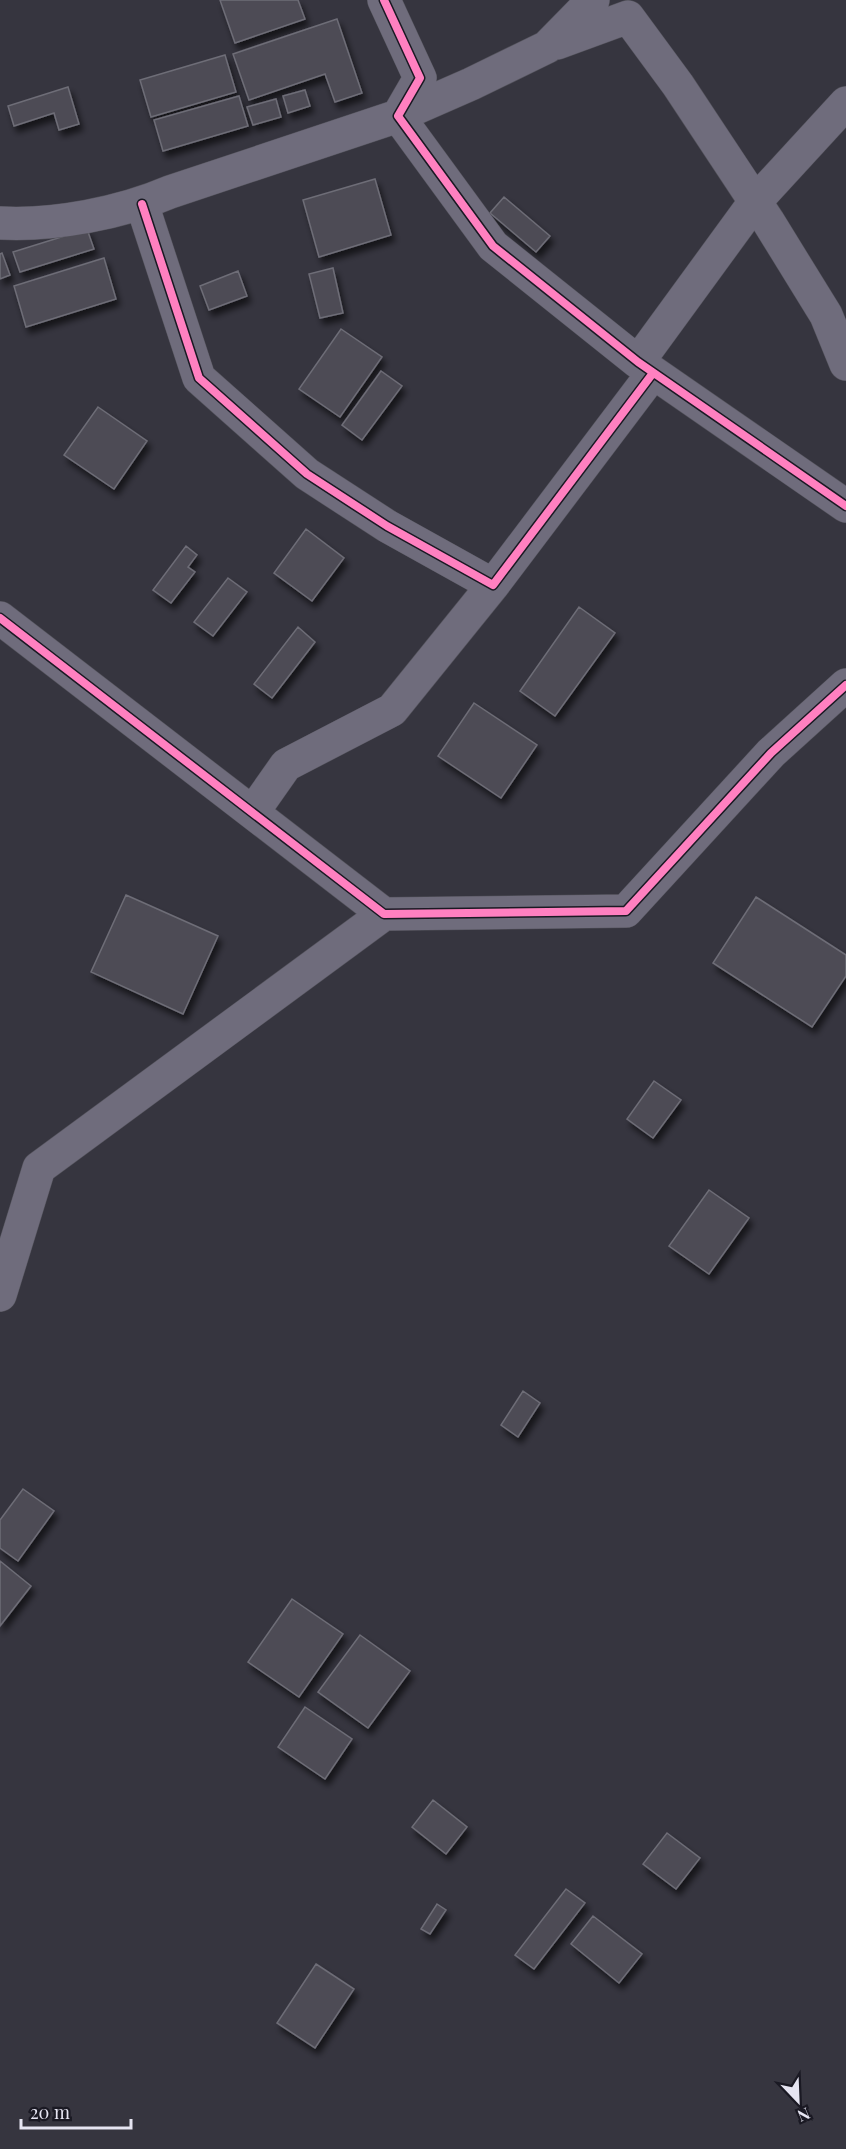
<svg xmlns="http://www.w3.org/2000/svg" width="846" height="2149" viewBox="0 0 846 2149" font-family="'Playfair Display',serif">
  <defs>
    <filter id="shadow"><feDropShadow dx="3.5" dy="6" stdDeviation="3" flood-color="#0009"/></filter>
  </defs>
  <rect width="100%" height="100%" fill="#36353f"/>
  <!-- building -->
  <path fill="#4d4c55" stroke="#6e6d77" stroke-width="1.5" filter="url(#shadow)" d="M220,0H298L305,19L235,43Z
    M337,19L362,93L335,102L325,74L249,100L233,54Z
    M225,55L236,92L151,117L140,80Z
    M68,87L79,124L59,130L54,113L14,126L8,106Z
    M305,90L310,106L288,113L283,96Z
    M239,96L248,126L163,151L154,120Z
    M276,99L281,117L253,125L247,107Z
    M375,179L391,235L319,257L303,200Z
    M504,197L550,236L536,252L490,213Z
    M87,229L94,249L20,272L13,252Z
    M2,253L10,275L0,279V254Z
    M104,258L116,299L26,327L14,286Z
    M333,268L343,313L320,318L309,274Z
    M238,271L247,296L209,310L200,286Z
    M341,329L382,357L340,417L299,389Z
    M381,371L402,386L362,440L342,425Z
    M98,407L147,441L114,489L64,455Z
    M306,529L344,558L312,601L274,573Z
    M186,546L197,555L188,567L195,572L171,603L153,590Z
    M228,578L247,592L213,636L194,622Z
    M579,607L615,633L555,716L520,691Z
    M298,627L315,642L272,698L254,684Z
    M474,703L537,745L501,798L438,756Z
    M126,895L218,936L183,1014L91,972Z
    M756,897L846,955V976L812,1027L713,963Z
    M654,1081L681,1100L653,1138L627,1119Z
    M709,1190L749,1218L709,1274L669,1246Z
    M523,1391L540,1403L518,1437L501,1425Z
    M23,1489L54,1511L18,1561L0,1548V1520Z
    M0,1561L31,1586L0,1626Z
    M292,1599L343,1634L299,1697L248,1662Z
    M360,1635L410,1671L368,1728L318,1692Z
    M305,1707L352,1739L325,1779L278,1747Z
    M433,1800L467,1827L446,1854L412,1827Z
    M667,1833L700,1858L676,1889L643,1864Z
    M566,1889L585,1903L534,1969L515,1955Z
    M437,1904L446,1910L430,1934L421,1929Z
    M593,1916L642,1954L619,1983L571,1944Z
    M316,1964L354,1989L315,2048L277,2023Z"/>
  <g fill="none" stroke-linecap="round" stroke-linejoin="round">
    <!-- minor casing -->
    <g stroke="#53525b" stroke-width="34">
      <path id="minor" d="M384,0L420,78L398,116L493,246L638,362L846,506
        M557,43L628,17L678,85L768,221L826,315L846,364
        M142,204L199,378L307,474L387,526L493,585L653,373
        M0,223C54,226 121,213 170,192L398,116L471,84L547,47L593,0
        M638,362L754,203L846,103
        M0,618L384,914L626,911L771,753L846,685
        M253,812L286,765L392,710L493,585
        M0,1295L39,1168L384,914"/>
    </g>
    <!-- minor -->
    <use href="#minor" stroke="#6f6c7c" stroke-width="33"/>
    <!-- cycleway casing -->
    <g stroke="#1a1923" stroke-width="11">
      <path id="cycleway" d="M384,0L420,78L398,116L493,246L638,362L846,506
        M142,204L199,378L307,474L387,526L493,585L653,373
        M0,618L384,914L626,911L771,753L846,685"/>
    </g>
    <!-- cycleway -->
    <use href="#cycleway" stroke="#ff80c0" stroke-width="8"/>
  </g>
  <!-- north arrow -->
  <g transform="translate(798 2101) rotate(157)" stroke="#1a1923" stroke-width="4.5" paint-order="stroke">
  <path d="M0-4.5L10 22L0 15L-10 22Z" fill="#e6e5f2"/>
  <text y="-9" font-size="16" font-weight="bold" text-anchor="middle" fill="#e6e5f2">N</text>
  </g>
  <!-- scale -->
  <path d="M21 2119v9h110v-9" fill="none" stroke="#e6e5f2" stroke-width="3"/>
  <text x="30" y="2119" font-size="18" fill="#e6e5f2" stroke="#1a1923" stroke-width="4.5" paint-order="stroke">20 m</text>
</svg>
